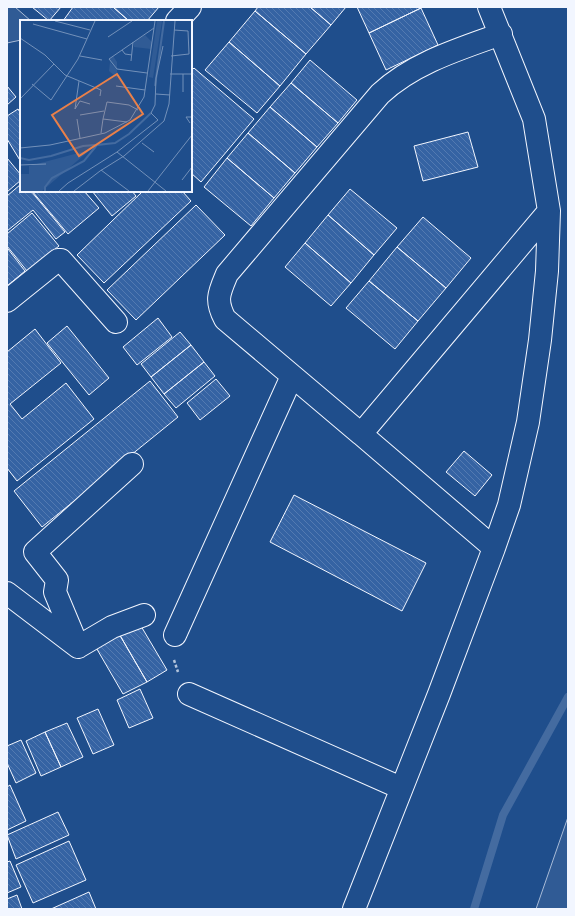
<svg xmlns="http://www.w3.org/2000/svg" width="575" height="916" viewBox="0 0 575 916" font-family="'Varela Round',sans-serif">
  <defs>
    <pattern id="building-back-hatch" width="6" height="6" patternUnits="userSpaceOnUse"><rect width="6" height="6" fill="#3563a3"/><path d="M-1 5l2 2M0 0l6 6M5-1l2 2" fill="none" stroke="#537ab1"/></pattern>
  </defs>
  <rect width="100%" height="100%" fill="#1f4e8c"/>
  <!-- built -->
  <path fill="#305b95" stroke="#a8bbd7" d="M7,7H15L31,21H21V40L7,43Z
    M568,817V909H536Z"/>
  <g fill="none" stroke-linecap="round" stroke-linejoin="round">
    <!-- stream -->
    <path stroke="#446ba0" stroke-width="8" d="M474,909L503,815L568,697"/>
  </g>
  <!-- building -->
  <path fill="url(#building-back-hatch)" stroke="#f2f6ff" d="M32,7H61L49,21Z
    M73,7H113L129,21H63Z
    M113,7H159L147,21H129Z
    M258,7H310L331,25L306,54L255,11Z
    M310,7H346L331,25Z
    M357,7H420L421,8L369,33Z
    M421,8L438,45L386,70L369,33Z
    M255,11L306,54L280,86L229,42Z
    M229,42L280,86L257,113L205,70Z
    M310,60L357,100L338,123L291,83Z
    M194,68L254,119L201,182L191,173V71Z
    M291,83L338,123L317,147L270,107Z
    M7,86L16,97L7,105Z
    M270,107L317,147L295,173L248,133Z
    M18,109L21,114V162L7,139V116Z
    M468,132L478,167L423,181L414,146Z
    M248,133L295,173L274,198L227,158Z
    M7,158L21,175V180L7,192Z
    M227,158L274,198L251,226L204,187Z
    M21,184V191H31L65,232L56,239L33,210L7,231V196Z
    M350,189L397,228L374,255L328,215Z
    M32,191H84L99,208L68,234Z
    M92,191H132L136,196L112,216Z
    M143,191H182L191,201L104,283L77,255Z
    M196,205L225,235L136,320L107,290Z
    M32,213L59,246L27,271L7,246V234Z
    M328,215L374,255L351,283L305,243Z
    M423,217L471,258L446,288L397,247Z
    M305,243L351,283L331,306L285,267Z
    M397,247L446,288L418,321L369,281Z
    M8,249L25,271L7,286V250Z
    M369,281L418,321L395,349L346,308Z
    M158,318L172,337L137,365L123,347Z
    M67,326L109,378L89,395L47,343Z
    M35,329L61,363L10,404L22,419L66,383L94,419L17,481L7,468V352Z
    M180,332L191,345L151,377L141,364Z
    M191,345L204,362L164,394L151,377Z
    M204,362L215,376L176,408L164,394Z
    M216,379L230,396L200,420L187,403Z
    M150,381L178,417L42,527L14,491Z
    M464,451L492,475L475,496L446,472Z
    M294,495L426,563L402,611L270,542Z
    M138,621L167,670L147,682L118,632Z
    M118,632L147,682L123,694L94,644Z
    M140,689L153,718L129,728L117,700Z
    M98,709L114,745L93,754L77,718Z
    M67,723L83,757L61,767L45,732Z
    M45,732L61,767L41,776L26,741Z
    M21,740L36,773L16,783L7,763V746Z
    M10,785L26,821L7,830V787Z
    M58,812L69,835L16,859L7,835Z
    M69,841L86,880L33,903L16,865Z
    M10,861L21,887L7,893V862Z
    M89,892L96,909H51Z
    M17,895L22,909H7V899Z"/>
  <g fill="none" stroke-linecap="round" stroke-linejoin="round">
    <!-- street casing -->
    <g stroke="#f2f6ff" stroke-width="24">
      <path id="street" d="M177,21L190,7
        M7,301L58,260H61L116,322
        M361,434L225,319C215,300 219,293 227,274L380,94C413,63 459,49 501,34
        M494,548L361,434L549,211
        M7,593L78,647L55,592L57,580L35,552L132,464
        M175,635L292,376
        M78,647L112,627L144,615
        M189,694L401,788
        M354,909L439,694L494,548L509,505L528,422L540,340L547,271L549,211L534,119L489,7"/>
    </g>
    <!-- path -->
    <path stroke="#b3c4dc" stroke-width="2.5" stroke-dasharray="3 2" stroke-linecap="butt" d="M174,660L178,672"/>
    <!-- street -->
    <use href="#street" stroke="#1f4e8c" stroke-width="22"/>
  </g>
  <!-- overview -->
  <g transform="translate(20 20)">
    <rect width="172" height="172" fill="#1f4e8c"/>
    <path d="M137,1H142L133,58L129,57ZM125,15L132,22L131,29L114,27V22ZM93,36L97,42V58L89,51L90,42L96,49L89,39ZM70,130L22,171H0V154H9V146Z" fill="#305b95"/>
    <path fill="none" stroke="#446ba0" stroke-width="2" d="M135,66L144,1M0,138L9,140L31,136L63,126L75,125M25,171V167L32,158L64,141L77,125L95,123L109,114L131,93"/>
    <path fill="none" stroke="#7391ba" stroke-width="1" d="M35,1L70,10M13,4L67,19M88,17L112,1M0,18L25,35L45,55L81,70L80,76M102,30L105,34L112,35M60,36L82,40M151,36L169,34L168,11L154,10M111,41L113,22M127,53L97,49L89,39L134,8M150,54H172M163,54V72M59,61L55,89L60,81L70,84M12,64L31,80L58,39L75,1M96,66L125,70M136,74L150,75M0,79L34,44M60,95L84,91M57,99L60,118M83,99L87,82L109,85L118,90M170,103L166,97H172M81,113L83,99L107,102M122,123L134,132M0,128L30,125L85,113L110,100L124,77L135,1M97,132L146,171M0,145L26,144M81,150L109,171M162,160L172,147M39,171L48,163L97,132L138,100L131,93L135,85L136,58L143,26M54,171L80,151L104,136L144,101L149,84L155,1M128,171L172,115"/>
    <path fill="#ea8049" fill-opacity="0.15" stroke="#ea8049" stroke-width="2" d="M97,54L123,94L59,136L32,95Z"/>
    <rect width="172" height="172" fill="none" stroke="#f2f6ff" stroke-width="2"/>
  </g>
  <!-- border -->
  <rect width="575" height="916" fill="none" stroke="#f2f6ff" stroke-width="16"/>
</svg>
